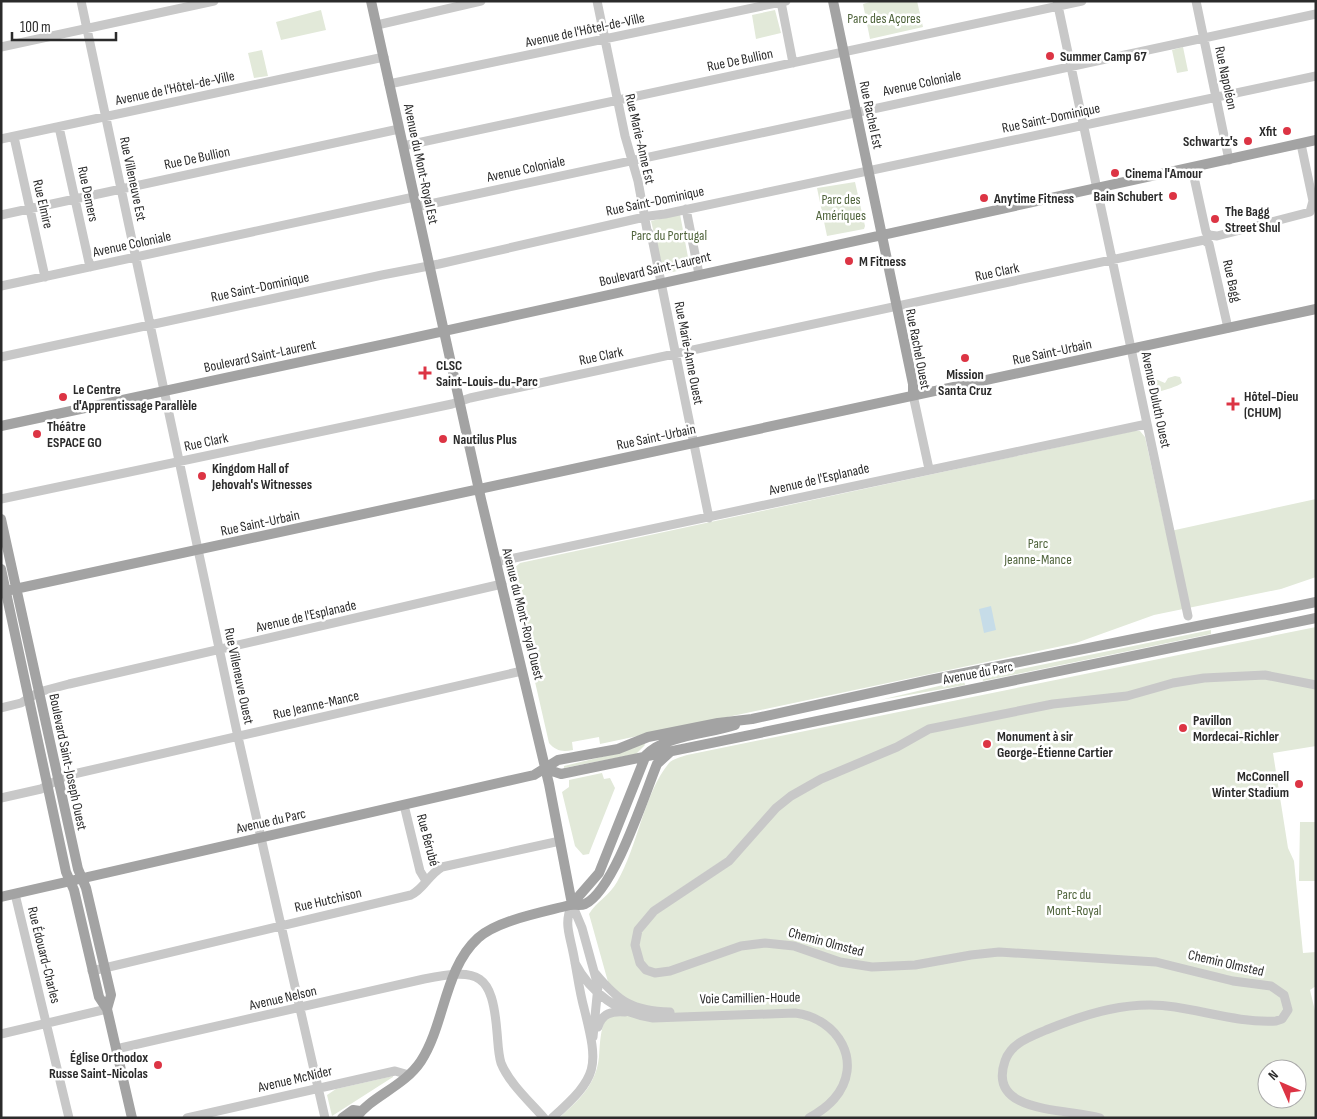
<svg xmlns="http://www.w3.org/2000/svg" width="1317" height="1119" viewBox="0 0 1317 1119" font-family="'Sofia Sans Condensed',sans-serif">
  <rect width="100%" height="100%" fill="#fff"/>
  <!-- green -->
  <path fill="#e2e9d9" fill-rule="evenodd" d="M873,1H917L923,27L870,39L863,4Z
    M321,10L326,30L281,40L276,22Z
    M775,10L781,33L756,39L752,15Z
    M1183,47L1188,71L1177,73L1172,50Z
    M262,50L268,76L254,78L248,53Z
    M855,182L865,226L864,229L827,236L817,188Z
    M680,214L690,268L664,274L651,221Z
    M1175,376L1180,377L1182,383C1177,387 1156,393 1150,393L1145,379L1153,378L1165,383L1168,378Z
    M1133,431H1140L1145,437L1166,532L1316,499V577L1281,589L1154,615L1076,643L600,744L599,737L572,742L573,750C562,752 556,751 549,743L511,577L513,569L520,563Z
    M1316,627V746L1273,753L1288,848L1294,861L1303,953L1316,952V986L1310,990L1316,1015V1118H559C579,1100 596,1085 599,1057C600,1043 600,1031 606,1018L617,1014L589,914C596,902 610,895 617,882C638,846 644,793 669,763C673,759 681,757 687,755ZM1267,1069H1297V1099H1267Z
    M1211,630V634L983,681L982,677Z
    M964,680L965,685L880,700Z
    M644,743L645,745L636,754L564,768V766L622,752Z
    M602,773L604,779L610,778L615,788L590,851L589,854L583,855L575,846L562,792L569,787V780Z
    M1300,822H1316V881H1299Z
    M393,1076V1077L332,1116L327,1095L336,1089Z"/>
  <!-- water -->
  <path fill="#c6dce8" d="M991,606L996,630L984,633L979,609Z"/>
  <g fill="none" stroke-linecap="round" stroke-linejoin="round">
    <!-- minor -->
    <path stroke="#c8c8c8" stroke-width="9" d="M81,1L238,737L325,1118
      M597,1L625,136L638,181L647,230L652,238L709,518
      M1057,1L1188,616
      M1196,1L1229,160
      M781,2L793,63
      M377,25L481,1
      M1,47L214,1
      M389,84L786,1
      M59,127L90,267
      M14,137L45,277
      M1,139L384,57
      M403,146L1082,1
      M1192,168L1206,232L1209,235L1217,236L1310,212L1313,201L1301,144
      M416,207L1316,14
      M686,209L699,274
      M1,215L399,129
      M1,286L414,197
      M1,357L382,275L439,264L649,216L665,214L1316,76
      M913,395L929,469
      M1,499L452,404L470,398L1204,240L1209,244L1228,328
      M496,562L1147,424
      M1,708L21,703L39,692L69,684L502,584
      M1,798L41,789L65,776L522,671
      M404,805L420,871L426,881
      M15,894L69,1118
      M572,904L582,928L598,986L593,1037
      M575,963C591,994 619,1013 653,1018L795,1013C838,1018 865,1063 834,1099C827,1107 818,1113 809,1118
      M92,971L411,895C424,889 428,875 442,867L560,841
      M595,973C619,1002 632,1011 670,1012
      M598,1027C602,1013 612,1011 625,1012
      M1,1034L107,1009
      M116,1049L424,979C480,968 492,973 497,1032C498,1042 498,1053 501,1063C509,1083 530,1102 544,1118
      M187,1118L395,1071L409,1075
      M552,1118C599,1076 599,1068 584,1008C579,990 577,971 573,952C569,932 564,923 572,904
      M1100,1118C1072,1108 986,1116 1005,1061C1011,1043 1030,1037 1046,1030C1088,1013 1129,1000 1175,1007C1208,1012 1242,1023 1276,1021L1282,1019L1288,1010L1284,995L1271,986L1233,981L1156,962L999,952L971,955L915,965L872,967L840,962L794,946L765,943L741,946L670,971L655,973L646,970L640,963L635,945L638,930L654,911L729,861L776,808L791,796L821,779L897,747L929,729L1053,704L1127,696L1173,683L1204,678L1265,675L1316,685"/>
    <!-- major -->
    <path stroke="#a3a3a3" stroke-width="10" d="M371,1L481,499L549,784L572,904
      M833,1L913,384V395
      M1,426C440,334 877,235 1316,140
      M1,519L78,869L86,888L111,995L107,1009
      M1,569L66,872L74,890L99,997L107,1009L132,1118
      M1,592L1316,309
      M546,769L561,774L1316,618
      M1,897L534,775L558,760L618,749L648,737L718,723L752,719L930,680L1316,602
      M572,904L599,873L646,755C665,735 709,734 735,725
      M342,1118L353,1110L360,1111
      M356,1118C371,1096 404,1087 421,1061C445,1024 444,969 478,938C498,920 544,912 570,905C575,904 580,906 585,904C614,890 644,796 657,764L670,752"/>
  </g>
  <!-- markers -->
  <g fill="#dc3444" stroke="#fff" stroke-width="2">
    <circle cx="1050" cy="56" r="5"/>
    <circle cx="1287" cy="131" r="5"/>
    <circle cx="1248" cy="141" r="5"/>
    <circle cx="1115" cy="173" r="5"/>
    <circle cx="1173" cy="196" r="5"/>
    <circle cx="984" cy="198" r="5"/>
    <circle cx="1215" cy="219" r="5"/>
    <circle cx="849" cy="261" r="5"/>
    <circle cx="965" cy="358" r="5"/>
    <path d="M422.5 365.5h5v5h5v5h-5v5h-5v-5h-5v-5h5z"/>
    <circle cx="63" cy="397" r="5"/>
    <path d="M1230.5 396.5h5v5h5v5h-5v5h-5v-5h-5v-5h5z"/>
    <circle cx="37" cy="434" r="5"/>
    <circle cx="443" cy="439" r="5"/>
    <circle cx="202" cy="476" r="5"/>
    <circle cx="1183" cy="728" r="5"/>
    <circle cx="987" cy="744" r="5"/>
    <circle cx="1299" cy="784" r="5"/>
    <circle cx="158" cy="1065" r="5"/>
  </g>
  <g text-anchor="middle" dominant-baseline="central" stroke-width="5" stroke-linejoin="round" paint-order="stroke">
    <!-- park labels -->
    <g font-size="14" fill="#50643c" stroke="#fff">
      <text x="884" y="18">Parc des Açores</text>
      <text x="841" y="199">Parc des<tspan x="841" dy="16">Amériques</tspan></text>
      <text x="669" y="235">Parc du Portugal</text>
      <text x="1038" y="543">Parc<tspan x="1038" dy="16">Jeanne-Mance</tspan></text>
      <text x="1074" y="894">Parc du<tspan x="1074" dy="16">Mont-Royal</tspan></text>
    </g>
    <!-- street labels -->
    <g font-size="14" fill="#2b2b2b" stroke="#fff">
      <text transform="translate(585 30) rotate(-12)">Avenue de l'Hôtel-de-Ville</text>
      <text transform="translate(740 60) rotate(-12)">Rue De Bullion</text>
      <text transform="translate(1226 78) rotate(78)">Rue Napoléon</text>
      <text transform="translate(922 83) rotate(-12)">Avenue Coloniale</text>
      <text transform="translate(175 88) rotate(-12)">Avenue de l'Hôtel-de-Ville</text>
      <text transform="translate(871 115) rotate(78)">Rue Rachel Est</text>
      <text transform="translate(1051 118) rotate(-12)">Rue Saint-Dominique</text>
      <text transform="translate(640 139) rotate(77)">Rue Marie-Anne Est</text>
      <text transform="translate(197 158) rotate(-12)">Rue De Bullion</text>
      <text transform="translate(421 164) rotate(78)">Avenue du Mont-Royal Est</text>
      <text transform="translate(526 169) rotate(-12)">Avenue Coloniale</text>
      <text transform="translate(133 179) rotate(78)">Rue Villeneuve Est</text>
      <text transform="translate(88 194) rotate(78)">Rue Demers</text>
      <text transform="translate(655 201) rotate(-12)">Rue Saint-Dominique</text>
      <text transform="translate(43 204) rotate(77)">Rue Elmire</text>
      <text transform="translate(132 244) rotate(-12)">Avenue Coloniale</text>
      <text transform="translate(655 269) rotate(-13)">Boulevard Saint-Laurent</text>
      <text transform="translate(997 272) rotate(-12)">Rue Clark</text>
      <text transform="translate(1232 281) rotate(77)">Rue Bagg</text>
      <text transform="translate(260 287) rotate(-12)">Rue Saint-Dominique</text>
      <text transform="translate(918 349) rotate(79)">Rue Rachel Ouest</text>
      <text transform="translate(1052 352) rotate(-12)">Rue Saint-Urbain</text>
      <text transform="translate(689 353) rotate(79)">Rue Marie-Anne Ouest</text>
      <text transform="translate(260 356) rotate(-12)">Boulevard Saint-Laurent</text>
      <text transform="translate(601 356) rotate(-12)">Rue Clark</text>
      <text transform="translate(1156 400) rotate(78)">Avenue Duluth Ouest</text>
      <text transform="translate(656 437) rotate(-12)">Rue Saint-Urbain</text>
      <text transform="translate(206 442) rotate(-12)">Rue Clark</text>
      <text transform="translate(819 479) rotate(-13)">Avenue de l'Esplanade</text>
      <text transform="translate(260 523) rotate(-12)">Rue Saint-Urbain</text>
      <text transform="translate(523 614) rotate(76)">Avenue du Mont-Royal Ouest</text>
      <text transform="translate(306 616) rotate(-13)">Avenue de l'Esplanade</text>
      <text transform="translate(978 673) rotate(-11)">Avenue du Parc</text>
      <text transform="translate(239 676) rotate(78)">Rue Villeneuve Ouest</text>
      <text transform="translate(316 705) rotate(-13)">Rue Jeanne-Mance</text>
      <text transform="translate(68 762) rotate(78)">Boulevard Saint-Joseph Ouest</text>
      <text transform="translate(271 821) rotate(-13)">Avenue du Parc</text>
      <text transform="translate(428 840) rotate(75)">Rue Bérubé</text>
      <text transform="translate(328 900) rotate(-13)">Rue Hutchison</text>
      <text transform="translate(826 942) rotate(15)">Chemin Olmsted</text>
      <text transform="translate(44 955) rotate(76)">Rue Édouard-Charles</text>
      <text transform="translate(1226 963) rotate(13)">Chemin Olmsted</text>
      <text transform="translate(283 998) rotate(-13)">Avenue Nelson</text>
      <text transform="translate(750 998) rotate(-1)">Voie Camillien-Houde</text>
      <text transform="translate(295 1079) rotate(-13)">Avenue McNider</text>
    </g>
    <!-- poi labels -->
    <g font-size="14" font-weight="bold" fill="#2b2b2b" stroke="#fff" text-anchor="start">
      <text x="1060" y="56">Summer Camp 67</text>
      <text x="1277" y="131" text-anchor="end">Xfit</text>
      <text x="1238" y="141" text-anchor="end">Schwartz's</text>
      <text x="1125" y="173">Cinema l'Amour</text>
      <text x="1163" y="196" text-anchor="end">Bain Schubert</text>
      <text x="994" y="198">Anytime Fitness</text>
      <text x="1225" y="211">The Bagg<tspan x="1225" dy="16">Street Shul</tspan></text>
      <text x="859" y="261">M Fitness</text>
      <text x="436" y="365">CLSC<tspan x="436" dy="16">Saint-Louis-du-Parc</tspan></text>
      <text x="965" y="374" text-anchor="middle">Mission<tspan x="965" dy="16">Santa Cruz</tspan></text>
      <text x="73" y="389">Le Centre<tspan x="73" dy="16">d'Apprentissage Parallèle</tspan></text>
      <text x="1244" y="396">Hôtel-Dieu<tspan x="1244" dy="16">(CHUM)</tspan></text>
      <text x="47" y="426">Théâtre<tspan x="47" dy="16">ESPACE GO</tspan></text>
      <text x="453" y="439">Nautilus Plus</text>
      <text x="212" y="468">Kingdom Hall of<tspan x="212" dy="16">Jehovah's Witnesses</tspan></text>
      <text x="1193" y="720">Pavillon<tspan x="1193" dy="16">Mordecai-Richler</tspan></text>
      <text x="997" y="736">Monument à sir<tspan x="997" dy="16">George-Étienne Cartier</tspan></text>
      <text x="1289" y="776" text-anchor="end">McConnell<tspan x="1289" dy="16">Winter Stadium</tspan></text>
      <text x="148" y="1057" text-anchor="end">Église Orthodox<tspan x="148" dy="16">Russe Saint-Nicolas</tspan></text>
    </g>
  </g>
  <!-- border -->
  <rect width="1317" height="1119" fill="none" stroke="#2b2b2b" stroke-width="5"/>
  <!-- north arrow -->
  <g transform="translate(1282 1084) rotate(315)"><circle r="24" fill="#ffffff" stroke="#aaaaaa"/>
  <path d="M0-4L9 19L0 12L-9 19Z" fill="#dc3444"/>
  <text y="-8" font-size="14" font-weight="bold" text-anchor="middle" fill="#2b2b2b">N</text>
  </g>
  <!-- scale -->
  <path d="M12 32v8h104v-8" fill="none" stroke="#2b2b2b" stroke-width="2.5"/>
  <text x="20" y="32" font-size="15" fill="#2b2b2b" stroke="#ffffff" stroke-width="4" paint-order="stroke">100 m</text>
</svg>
